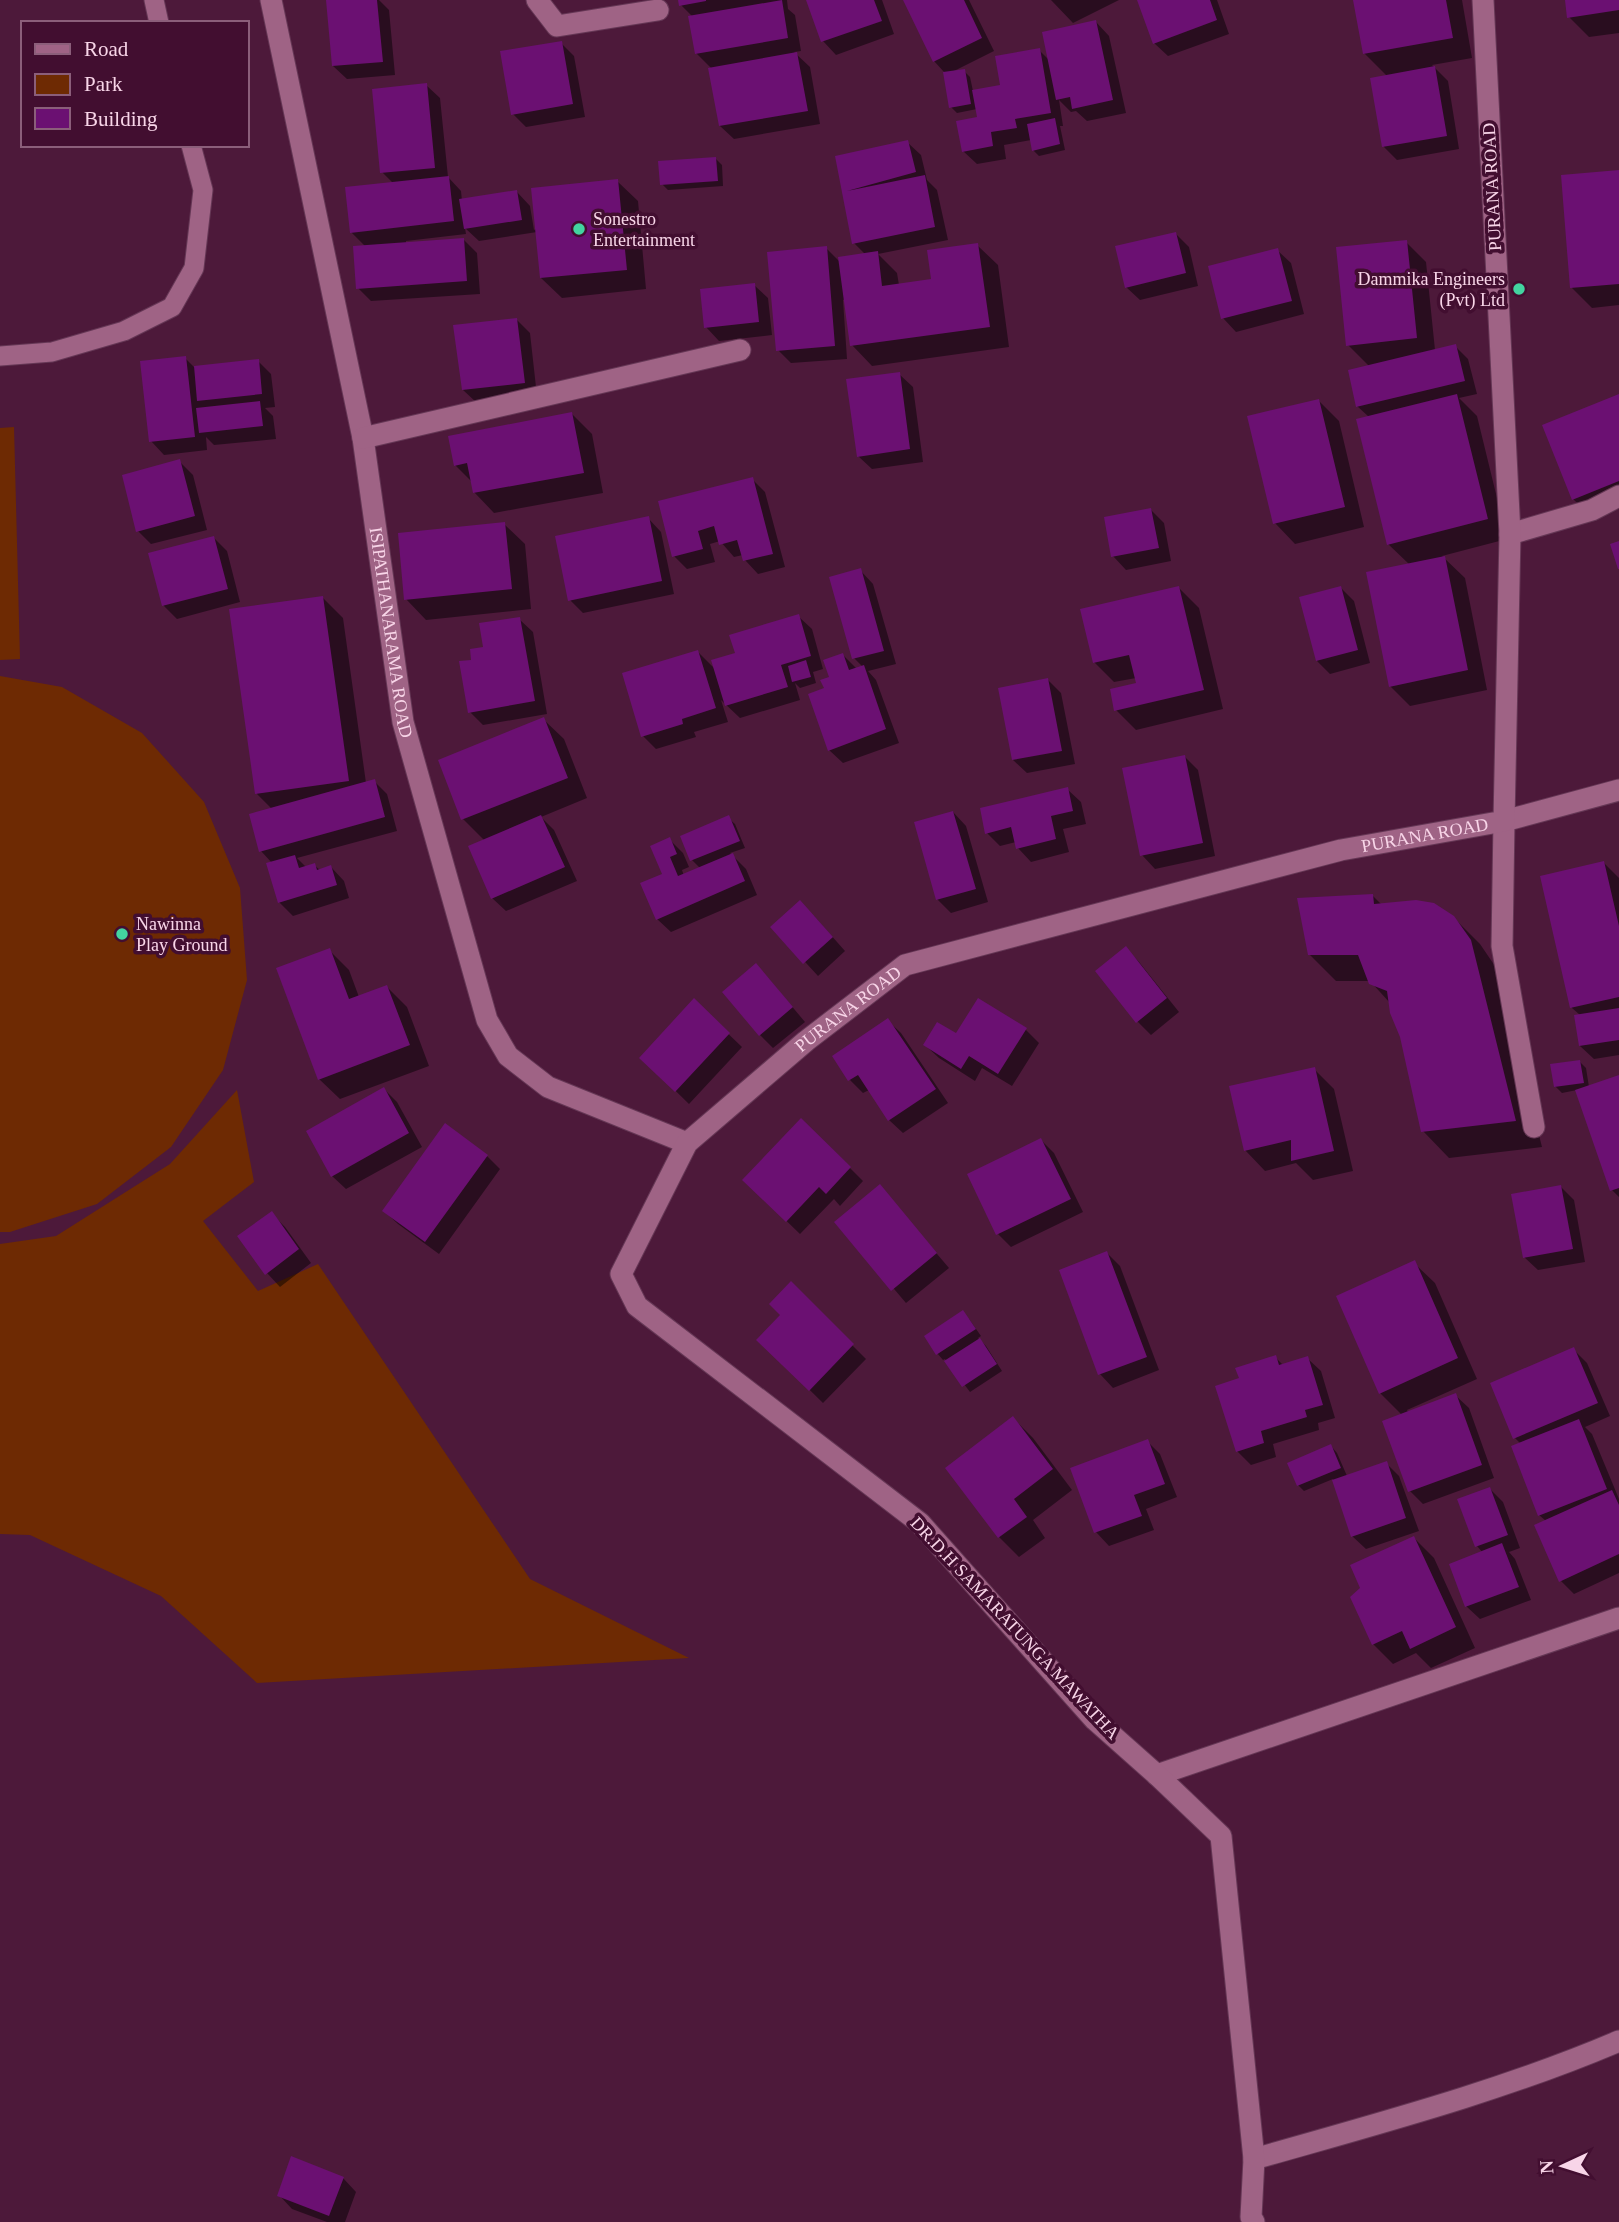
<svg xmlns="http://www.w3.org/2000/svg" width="1619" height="2222" viewBox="0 0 1619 2222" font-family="'Times New Roman',serif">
  <rect width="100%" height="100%" fill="#4d193a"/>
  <!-- green -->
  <path fill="#6e2a03" d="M14,427L20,659L0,660V428Z
    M0,676L62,687L142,733L204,802L240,888L247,980L223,1070L171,1147L97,1204L10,1232H0Z
    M237,1090L254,1182L203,1221L258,1291L318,1264L530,1579L689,1658L257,1683L161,1596L30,1535L0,1534V1244L56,1236L170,1164Z"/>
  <!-- shadow -->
  <path fill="#0007" d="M337,0H379L389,10L395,75L347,79L333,66Z
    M680,0H787L788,9L795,15L801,51L794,52L810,67L820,124L734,139L720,126L712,69L696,53L693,17L681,5Z
    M808,0H882L894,34L836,55L823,41Z
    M905,0H969L994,51L954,71H964L970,77L973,91L1002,86L1039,50L1050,61L1096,22L1109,36L1126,113L1087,121L1076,111L1071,112L1059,100L1063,126H1060L1065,150L1039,156L1033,150L1031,140L1004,145L1006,159L977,164L963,151L979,119L977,109L957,113L951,107L944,72L934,61Z
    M1051,0H1119L1073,23Z
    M1139,0H1217L1229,34L1168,56L1154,43Z
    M1355,0H1462L1472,58L1432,65L1448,81L1459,149L1397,160L1384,147L1387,76L1364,53Z
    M1566,0H1619V33L1589,37L1569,17Z
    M561,43L574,56L585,117L526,127L513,114Z
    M426,85L440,98L448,177L461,191L462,201L517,192L530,206L534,230L617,181L638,201L646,289L562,298L541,278L537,232L479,241L465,228L466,234L406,241V244L464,240L477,253L480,294L371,301L358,288L366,247L351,232L393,183L382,172Z
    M907,142L921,155L927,180L937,190L948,240L878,254L897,273L899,285L933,281L977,245L998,265L1009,347L872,366L852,345L846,299L843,300L847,359L791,363L778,350L826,248L841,263L866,255L854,243L837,157Z
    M716,159L722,165L723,186L668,190L662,184Z
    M1619,171V305L1592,308L1572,288Z
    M1176,234L1189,247L1198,286L1140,300L1126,287Z
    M1406,242L1426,262L1435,350L1455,346L1468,359L1477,394L1459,398L1477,416L1507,539L1442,556L1465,578L1487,690L1410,706L1390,686L1410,565L1388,544L1369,417L1357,406L1369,366L1348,345Z
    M1277,250L1291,263L1304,314L1236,332L1223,318Z
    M754,285L768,298L772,335L719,341L706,327Z
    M517,320L530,333L537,396L477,403L463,390Z
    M185,358L195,368L258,361L271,374L275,407L265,408L273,416L276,439L214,445L206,437L207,450L164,455L151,441Z
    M899,374L913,387L923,462L872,469L858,456Z
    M1619,396V509L1594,519L1573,499Z
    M1319,401L1339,421L1364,527L1295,544L1275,523Z
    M572,414L592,434L603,493L494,513L474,492L472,482L455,465Z
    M179,461L193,475L207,530L151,544L138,531Z
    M752,479L765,492L785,567L758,574L745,560L743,555L734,557L720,541L710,544L715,562L687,569L674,556L660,502Z
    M1151,510L1164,523L1171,561L1126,570L1113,556Z
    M648,518L661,532L674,594L583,613L570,600Z
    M504,524L525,544L531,609L426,620L406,599Z
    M214,538L227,551L240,602L177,619L164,606L151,554Z
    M860,570L873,584L896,664L868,671L876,680L899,743L843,763L829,750L826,689L843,655L857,669L863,667L854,658Z
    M1179,588L1199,608L1223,709L1136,730L1116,710L1138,684L1136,678L1114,682L1094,662Z
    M1341,588L1354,601L1370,663L1330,674L1317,661Z
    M323,598L343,618L366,783L374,781L387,794L397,831L297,858L306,867L314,865L320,870L331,867L344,881L349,898L293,916L279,902L272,863L261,851L272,809L257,794Z
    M798,616L812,629L823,669L813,672L816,683L800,688L795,683L800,700L740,718L721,700L728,722L694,732L696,737L656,749L643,736L698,652L716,670L737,654Z
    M519,619L533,632L547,714L483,725L470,712L473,661Z
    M1048,680L1061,693L1075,764L1027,773L1013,760Z
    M543,719L564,739L587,798L541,817L554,830L577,881L506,911L492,898L485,841L463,819L440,761Z
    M1184,756L1198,770L1215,856L1155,869L1142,855Z
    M1067,789L1081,802L1086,824L1063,829L1069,852L1031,862L1018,848L1016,842L1000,846L987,833Z
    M953,812L966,826L988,902L951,913L937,899Z
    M728,818L735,824L745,848L730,853L746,869L757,895L671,932L657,919L669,839L683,853L689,867L682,870L684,876L701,869L692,860Z
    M1604,863L1619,878V1055L1594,1059L1580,1046V1015L1572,1008L1542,877Z
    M1372,895L1382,905L1453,917L1480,944L1497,969L1542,1147L1449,1158L1423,1131L1402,1036L1390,1003L1370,981H1336L1310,955Z
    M814,916L845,951L818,976L773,927Z
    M1126,948L1139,962L1179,1012L1151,1035L1138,1022L1097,971Z
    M329,950L349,970L359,997L387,987L407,1007L429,1066L340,1099L319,1079Z
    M769,979L805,1022L773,1048L760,1035Z
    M978,1000L1026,1030L1039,1043L1012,1086L982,1068L975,1081L939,1058L925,1045L956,1036Z
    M694,1001L742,1047L689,1104L642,1058Z
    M887,1020L901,1033L948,1103L903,1133L889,1120L869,1090L863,1093L850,1080L834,1056Z
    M1580,1062L1586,1068L1589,1087L1619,1077V1197L1612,1190L1577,1090L1562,1093L1555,1086Z
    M1314,1069L1334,1089L1353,1171L1313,1180L1296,1163L1265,1171L1245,1150Z
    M384,1089L397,1102L422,1147L346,1189L332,1176Z
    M1041,1140L1054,1153L1083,1212L1011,1247L998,1234Z
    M487,1156L500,1169L439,1254L398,1224L384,1211Z
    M850,1168L863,1181L840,1206L834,1199L800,1234L744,1180Z
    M880,1187L949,1268L906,1303L837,1222Z
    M1561,1187L1574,1200L1585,1262L1538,1270L1524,1257Z
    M271,1213L285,1227L311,1263L280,1287L267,1273Z
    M1107,1253L1120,1266L1159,1370L1113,1388L1100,1374L1061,1271Z
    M1414,1263L1435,1283L1477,1379L1407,1410L1408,1412L1455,1395L1469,1408L1494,1478L1423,1504L1410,1491L1402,1415L1380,1393Z
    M791,1284L866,1359L823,1403L759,1340L782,1315Z
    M969,1319L981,1336L978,1338L986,1346L1002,1371L970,1392L945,1359L943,1360L937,1353Z
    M1573,1349L1587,1363L1610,1416L1585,1427L1592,1434L1619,1499V1573L1574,1594L1561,1581L1546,1521L1539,1515L1521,1444L1515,1438Z
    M1275,1357L1283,1365L1307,1358L1321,1371L1335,1418L1318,1423L1319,1430L1273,1444L1276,1457L1251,1465L1237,1451L1241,1379Z
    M1013,1418L1033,1438L1072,1490L1033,1520L1045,1538L1019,1557L999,1537L947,1468Z
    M1147,1441L1160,1454L1177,1497L1146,1509L1154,1530L1109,1546L1096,1532L1072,1469Z
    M1331,1446L1337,1453L1347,1476L1386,1463L1399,1476L1419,1531L1366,1549L1352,1536L1333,1479L1304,1491L1298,1485Z
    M1490,1489L1503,1502L1520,1548L1509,1552L1515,1559L1531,1600L1480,1619L1466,1606L1483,1553L1477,1546Z
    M1414,1538L1434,1558L1475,1648L1431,1668L1416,1653L1393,1664L1373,1644Z
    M343,2178L356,2192L345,2222H327L292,2209L279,2195Z"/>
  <!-- building -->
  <path fill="#6b1072" d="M326,0H377L383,62L332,66Z
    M678,0H706V1L679,6Z
    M782,0L788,38L695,54L688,16Z
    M806,0H874L882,21L821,42Z
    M903,0H964L982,38L933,62Z
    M1137,0H1210L1217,20L1153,44Z
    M1353,0H1446L1453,38L1363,54Z
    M1565,0H1619V10L1567,18Z
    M1096,20L1113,100L1072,109L1070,97L1056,100L1042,32Z
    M562,41L573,104L511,115L500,51Z
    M1040,48L1051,113L1015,119L1017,128L991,132L993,146L962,152L956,121L977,117L972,90L1000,85L995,56Z
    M797,52L808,111L719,126L708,68Z
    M1435,66L1447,136L1382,147L1370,78Z
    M965,69L971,104L949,108L943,72Z
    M427,83L435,168L380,173L372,89Z
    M1055,118L1060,144L1032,151L1027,124Z
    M908,140L916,172L847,191L925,175L935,227L852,244L835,156Z
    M716,157L718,181L660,185L658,161Z
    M1619,170V284L1570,288L1561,175Z
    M449,176L454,221L350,233L345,187Z
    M618,179L627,270L540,278L531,188Z
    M517,190L522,220L464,229L459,199Z
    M1176,232L1186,273L1125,288L1115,246Z
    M464,238L467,281L356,289L353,246Z
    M1407,240L1417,338L1346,346L1336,247Z
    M978,243L990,327L850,346L838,257L878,251L882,286L931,279L927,250Z
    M827,246L835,346L776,351L767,252Z
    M1278,248L1292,301L1221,319L1208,266Z
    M755,283L759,322L704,328L700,289Z
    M517,318L525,383L462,390L453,325Z
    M1456,344L1465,381L1356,407L1348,370Z
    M186,356L195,437L149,442L140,361Z
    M259,359L262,394L197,401L194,366Z
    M900,372L910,449L857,457L846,379Z
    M1457,394L1488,519L1387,545L1356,419Z
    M1619,394V481L1572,500L1542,425Z
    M1319,399L1345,507L1273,524L1247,416Z
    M260,401L263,426L199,433L196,408Z
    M572,412L584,473L473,493L467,463L454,466L448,436Z
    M180,459L195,516L136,532L122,475Z
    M753,477L773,554L743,561L737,540L719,545L714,526L698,531L703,549L672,557L658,501Z
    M1151,508L1159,548L1111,557L1104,517Z
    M649,516L662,581L568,601L555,536Z
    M505,522L512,589L404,600L398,533Z
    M214,536L228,589L162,606L148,553Z
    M1619,541V569H1618L1610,544Z
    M1445,556L1468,670L1389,687L1366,572Z
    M861,568L884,651L852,659L829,577Z
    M1179,586L1204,690L1114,711L1110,689L1136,683L1129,655L1093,663L1080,609Z
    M1341,586L1358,650L1316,661L1299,597Z
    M323,596L349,781L255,794L229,609Z
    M799,614L811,656L781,665L788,687L725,706L711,660L735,653L729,635Z
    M520,617L535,701L468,713L459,661L471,660L470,649L483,647L479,623Z
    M698,650L716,708L682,719L683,724L641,737L622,673Z
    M843,653L849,670L864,665L886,729L828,751L808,694L824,688L820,680L829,677L823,660Z
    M806,660L811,677L792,682L788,666Z
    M1048,678L1062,751L1012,760L998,688Z
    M544,717L568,778L461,820L438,760Z
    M1185,755L1203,843L1140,856L1122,768Z
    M375,779L385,817L259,852L249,814Z
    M1068,787L1073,811L1051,816L1056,839L1016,849L1011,827L985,834L980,808Z
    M953,811L976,889L936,900L914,822Z
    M541,815L565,867L491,899L468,846Z
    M729,815L740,841L690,861L680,836Z
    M670,837L677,854L670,857L678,876L733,853L745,881L656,920L640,883L662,874L650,846Z
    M295,855L299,868L315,863L317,870L331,865L337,885L278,903L266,863Z
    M1604,861L1619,926V997L1570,1008L1540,876Z
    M1373,894L1374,904L1416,900L1434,903L1454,916L1471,940L1516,1121L1421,1132L1400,1037L1390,1013L1387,991L1369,984L1358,955H1308L1297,898Z
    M800,900L833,937L803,964L770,927Z
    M1126,946L1167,998L1136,1023L1095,971Z
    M330,948L349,999L387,985L410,1045L318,1080L276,968Z
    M756,963L793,1007L759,1036L722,992Z
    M694,998L730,1033L675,1092L639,1058Z
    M978,998L1027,1028L998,1074L969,1056L961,1069L923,1045L937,1022L956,1033Z
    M1619,1008V1040L1579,1046L1574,1015Z
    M888,1018L936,1089L888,1121L858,1075L848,1081L832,1056Z
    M1580,1060L1584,1083L1554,1087L1550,1064Z
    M1315,1067L1334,1151L1291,1161V1140L1244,1151L1229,1086Z
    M1619,1075V1188L1610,1191L1575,1090Z
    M384,1087L409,1133L331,1177L306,1131Z
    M801,1118L851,1167L826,1194L819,1187L786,1222L742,1180Z
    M445,1123L488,1155L425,1242L382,1211Z
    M1041,1138L1071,1199L996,1235L967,1174Z
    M880,1184L937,1253L891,1291L834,1222Z
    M1561,1185L1573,1249L1523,1258L1511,1194Z
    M272,1211L299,1249L265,1275L237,1236Z
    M1107,1251L1147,1357L1098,1375L1059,1270Z
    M1415,1260L1458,1358L1379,1394L1336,1296Z
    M791,1281L854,1344L809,1391L756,1340L780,1315L769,1304Z
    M963,1310L976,1329L936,1355L924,1336Z
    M980,1338L997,1364L962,1387L944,1361Z
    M1574,1347L1598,1403L1513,1439L1490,1383Z
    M1276,1355L1279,1365L1308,1356L1323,1405L1305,1410L1307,1417L1261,1431L1264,1443L1236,1452L1215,1386L1239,1378L1235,1368Z
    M1456,1393L1482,1465L1408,1492L1382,1421Z
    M1013,1416L1053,1469L1014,1499L1027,1517L998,1538L945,1468Z
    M1579,1419L1607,1489L1538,1516L1511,1446Z
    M1148,1439L1165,1484L1134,1495L1142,1516L1094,1533L1070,1468Z
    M1331,1444L1341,1468L1297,1486L1287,1463Z
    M1387,1461L1406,1518L1351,1537L1332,1480Z
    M1490,1487L1508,1535L1475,1547L1457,1499Z
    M1612,1490L1619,1505V1554L1559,1582L1534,1525Z
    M1414,1536L1456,1627L1410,1649L1402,1631L1372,1645L1350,1597L1360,1588L1350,1565Z
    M1502,1543L1519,1587L1465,1607L1449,1564Z
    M291,2156L344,2177L329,2216L277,2196Z"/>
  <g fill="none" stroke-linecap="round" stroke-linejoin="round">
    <!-- lane casing -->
    <g stroke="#653755" stroke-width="21">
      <path id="lane" d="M154,0L159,23
        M0,356L52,352L124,331L172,307L194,268L203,190L191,145"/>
    </g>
    <!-- street casing -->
    <g stroke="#653755" stroke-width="23">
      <g id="street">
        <path id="s1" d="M271,0L363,438L403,722L487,1020L508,1056L548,1087L687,1143"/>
        <path d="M537,0L557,26L658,10"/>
        <path d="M363,438L740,350"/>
        <path d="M1510,534L1592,510L1619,496"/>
        <path d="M1534,1127L1502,946L1504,821L1619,790"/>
        <path d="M1157,1775L1619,1618"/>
        <path d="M1254,2159C1376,2124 1502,2091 1619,2041"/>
        <path id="s2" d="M1254,2222L1251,2217L1254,2159L1221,1836L1157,1775L1095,1720L920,1523L637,1306L621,1274L687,1143L806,1041L905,965L1341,850L1504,821L1510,534L1483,0"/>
      </g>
    </g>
    <!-- lane -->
    <use href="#lane" stroke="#9f6385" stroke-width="19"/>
    <!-- street -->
    <use href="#street" stroke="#9f6385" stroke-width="21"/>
  </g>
  <!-- markers -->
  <g fill="#43d4a0" stroke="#420e30" stroke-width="2.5">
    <circle cx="579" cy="229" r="7"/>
    <circle cx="1519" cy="289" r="7"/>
    <circle cx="122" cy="934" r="7"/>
  </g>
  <g text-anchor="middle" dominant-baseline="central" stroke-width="7" stroke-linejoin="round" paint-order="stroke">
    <!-- street labels -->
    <g font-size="18" fill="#f8d5e8" stroke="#420e30">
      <text transform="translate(1492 187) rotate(-93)">PURANA ROAD</text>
      <text stroke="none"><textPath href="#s1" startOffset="644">ISIPATHANARAMA ROAD</textPath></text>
      <text stroke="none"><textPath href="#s2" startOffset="2180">PURANA ROAD</textPath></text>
      <text stroke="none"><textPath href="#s2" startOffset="1572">PURANA ROAD</textPath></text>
      <text transform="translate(1015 1628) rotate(47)">DR.D.H SAMARATUNGA MAWATHA</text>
    </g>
    <!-- poi labels -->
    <g font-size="18" fill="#f8d5e8" stroke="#420e30" text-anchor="start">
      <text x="593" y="219">Sonestro<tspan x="593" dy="21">Entertainment</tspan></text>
      <text x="1505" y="279" text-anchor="end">Dammika Engineers<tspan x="1505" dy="21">(Pvt) Ltd</tspan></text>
      <text x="136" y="924">Nawinna<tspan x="136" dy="21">Play Ground</tspan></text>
    </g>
  </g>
  <!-- legend -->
  <rect x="21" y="21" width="228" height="126" fill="#420e30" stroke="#8b5e7a" stroke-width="2"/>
  <rect x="35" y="44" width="35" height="10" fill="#9f6385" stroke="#8b5e7a" stroke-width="2"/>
  <text x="84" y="56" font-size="21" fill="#f8d5e8">Road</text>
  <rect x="35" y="74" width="35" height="21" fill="#6e2a03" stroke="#8b5e7a" stroke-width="2"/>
  <text x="84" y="91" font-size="21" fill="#f8d5e8">Park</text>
  <rect x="35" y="108" width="35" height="21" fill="#6b1072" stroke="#8b5e7a" stroke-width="2"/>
  <text x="84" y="126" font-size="21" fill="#f8d5e8">Building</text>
  <!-- north arrow -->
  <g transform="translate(1563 2166) rotate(266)" stroke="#420e30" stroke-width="5" paint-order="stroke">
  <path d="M0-5L12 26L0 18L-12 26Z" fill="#f8d5e8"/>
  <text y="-10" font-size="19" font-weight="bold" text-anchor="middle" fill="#f8d5e8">N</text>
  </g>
</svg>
